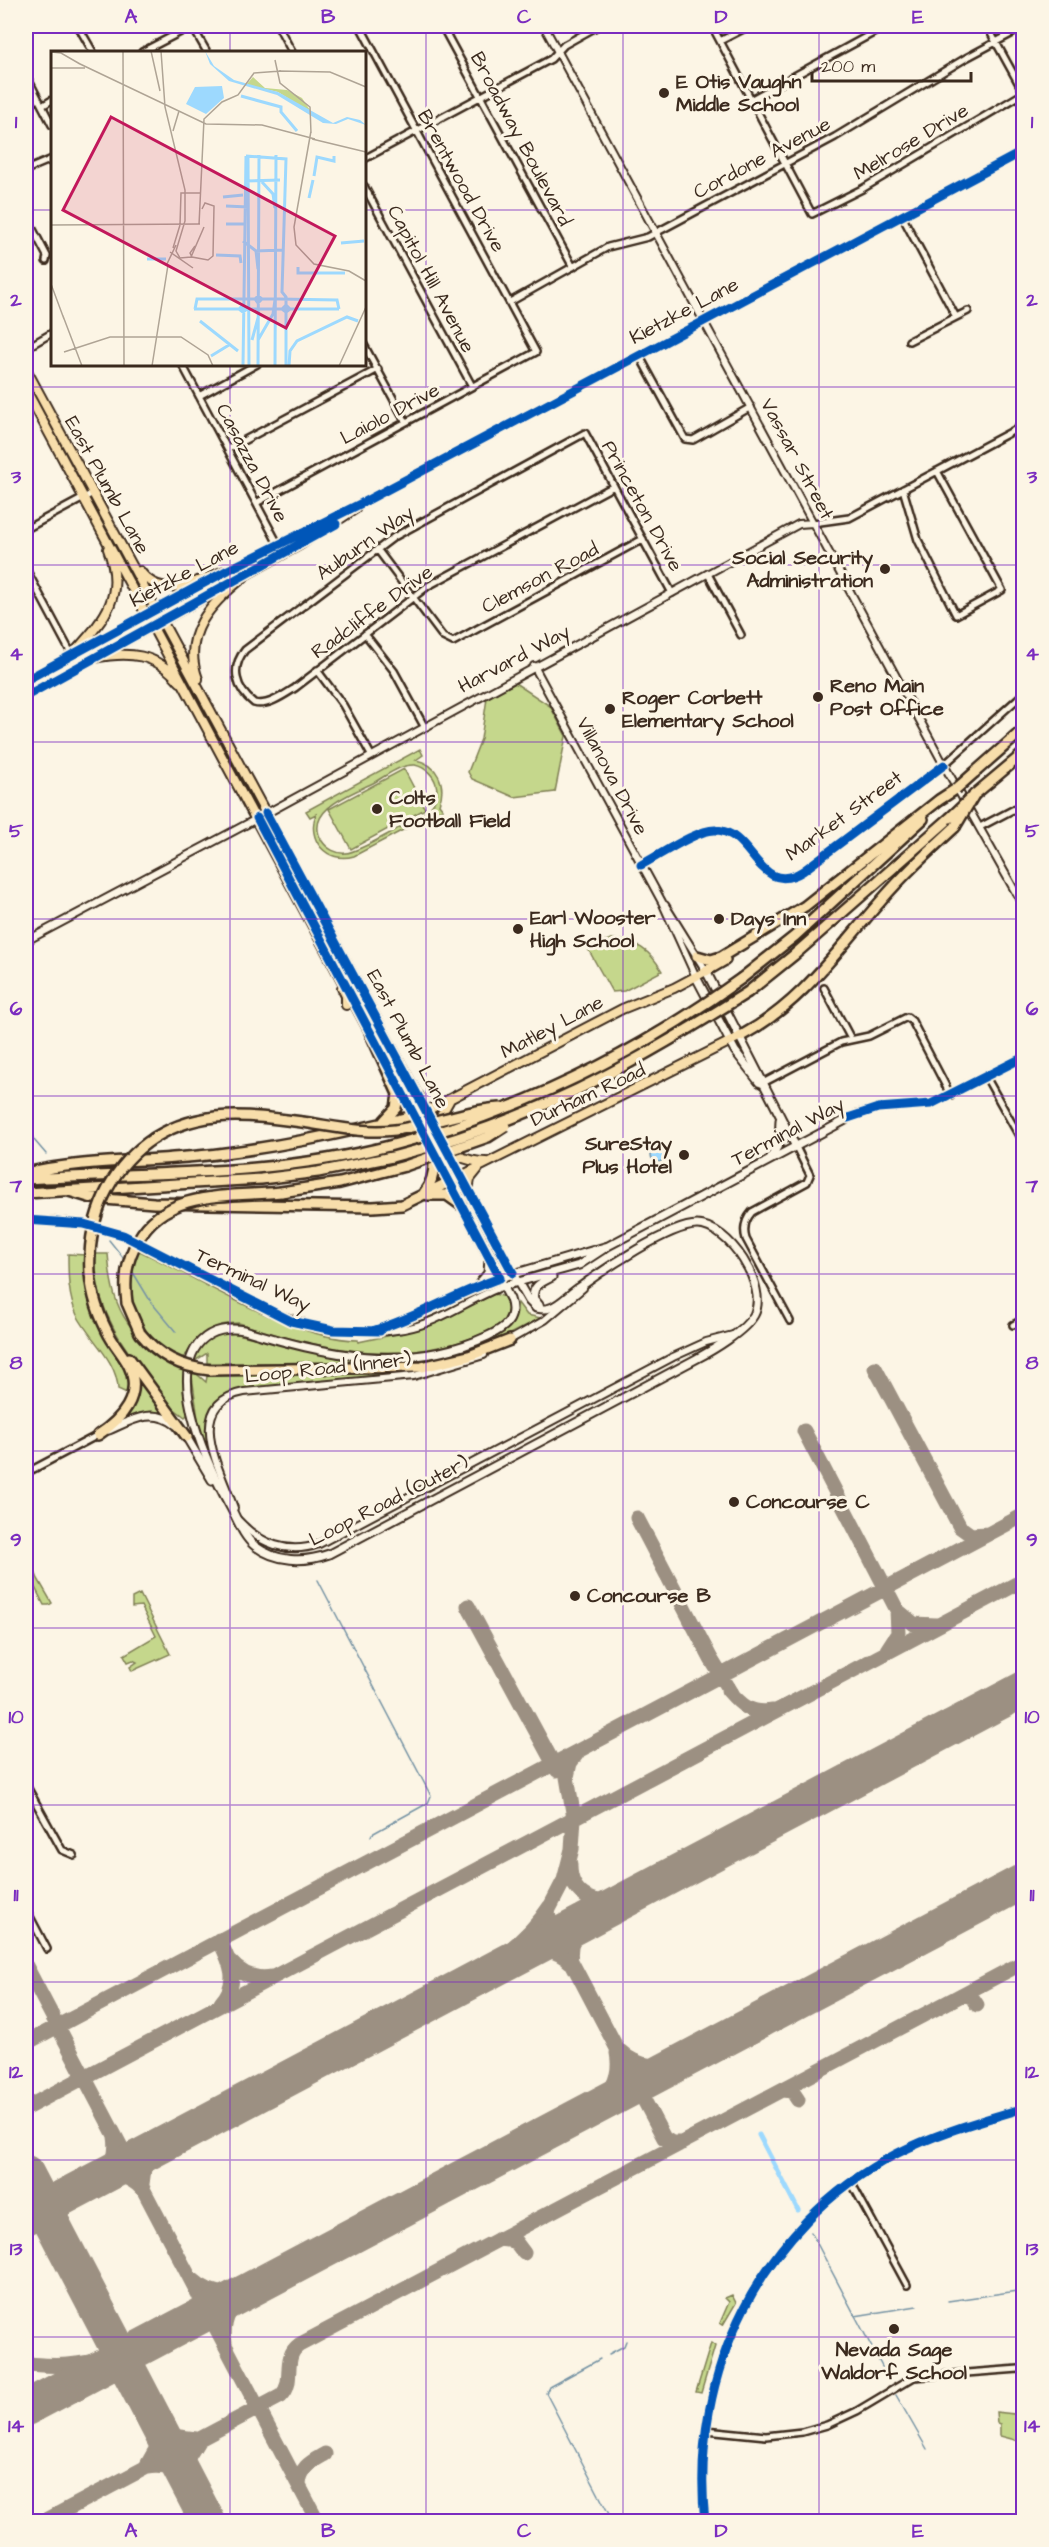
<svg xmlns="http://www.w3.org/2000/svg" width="1049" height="2547" viewBox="0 0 1049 2547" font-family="'Architects Daughter',sans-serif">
  <rect width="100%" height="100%" fill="#fcf5e5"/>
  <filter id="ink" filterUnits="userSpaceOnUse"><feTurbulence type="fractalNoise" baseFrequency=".0167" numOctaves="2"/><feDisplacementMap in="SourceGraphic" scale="12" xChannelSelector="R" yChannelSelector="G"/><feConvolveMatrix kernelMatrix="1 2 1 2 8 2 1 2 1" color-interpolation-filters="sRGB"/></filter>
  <g filter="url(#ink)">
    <!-- green -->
    <path fill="#c5d78c" stroke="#808055" stroke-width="1.5" fill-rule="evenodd" d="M515,683L550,706L566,736L555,792L514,797L472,779L468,772L481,739L487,698Z
      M420,749L423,755L416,760C437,764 447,784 439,804L443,809L354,856C327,864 306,840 316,814L310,817L306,811ZM415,765C436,770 445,794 428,810C416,819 359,852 346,853C337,854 327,849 322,841C303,810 353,793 373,783C386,776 400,764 415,765Z
      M404,769L425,809L351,849L329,809Z
      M612,939C636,941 650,950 662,971L624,991L612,992L587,947Z
      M135,1249C200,1278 288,1339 358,1340V1342L425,1328L494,1294L506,1297L509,1314L502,1324L496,1328C410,1369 325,1352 239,1323C206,1323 202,1337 183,1358C174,1353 162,1349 155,1341C131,1317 122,1281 135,1249Z
      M68,1254L85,1255L90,1302L104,1334L129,1372V1394L118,1389C117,1360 90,1340 77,1315C68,1297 68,1274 68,1254Z
      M93,1254H108C113,1319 131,1335 184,1368L188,1414L185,1417L173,1408C132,1357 97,1323 93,1254Z
      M518,1303L527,1315L541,1318L476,1351L423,1363H207V1353L193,1362C200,1344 210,1335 229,1332L338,1358L392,1361L418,1360L449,1354L495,1336L513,1323Z
      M441,1367L398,1376L243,1389C220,1394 203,1413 207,1438C208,1446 215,1457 214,1464L199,1426L191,1369L206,1382L208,1371Z
      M133,1369L172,1417C153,1409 139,1411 121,1421Z
      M26,1550L38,1579L52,1603L49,1605H44L26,1570Z
      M140,1594L170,1654L132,1671L130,1667L137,1662L133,1660L128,1662L124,1655L156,1636L141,1606L132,1607V1598Z
      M732,2295L736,2303L723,2325L720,2323L729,2302L725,2298Z
      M711,2343L715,2346L701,2393L696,2392Z
      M996,2412L1023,2415V2442L1000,2436V2424L997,2423Z"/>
    <!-- water -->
    <path fill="#9dd9fe" stroke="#7693a4" stroke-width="1.5" d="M651 1155a7 7 0 1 1 14 0a7 7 0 1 1-14 0Z"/>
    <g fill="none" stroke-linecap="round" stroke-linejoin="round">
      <!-- stream -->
      <path stroke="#7693a4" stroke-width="1.5" d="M26,1123L34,1140L46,1154
        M109,1240L125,1260
        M131,1269L151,1302L176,1332
        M318,1580L431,1796L428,1803L372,1834L371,1836
        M811,2232L889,2380
        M948,2301L1024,2290
        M855,2316L917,2306
        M609,2354L624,2346L626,2341
        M600,2359L549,2387L546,2393L613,2522
        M896,2395L927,2449"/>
      <!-- canal -->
      <path stroke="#9dd9fe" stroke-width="5" d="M759,2135L798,2210"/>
      <!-- taxiway -->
      <path stroke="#9c9082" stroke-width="15" d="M875,1368L960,1527L971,1535L987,1534
        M804,1431L897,1610L898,1633L887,1650
        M637,1518L711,1659L733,1695
        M468,1606L557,1770
        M897,1610L914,1624L936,1625
        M728,1690C741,1705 751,1715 773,1711
        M578,1752L570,1763L567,1777L574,1818L572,1849L564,1880L548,1911L549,1919L664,2138L672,2143H682
        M570,1864C569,1899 601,1908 629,1898
        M1016,1885L1024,1880
        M219,1940C231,1963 240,1982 221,2003
        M523,1954C541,1948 556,1948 570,1962
        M230,1961C241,1974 255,1980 272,1977
        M571,1961C568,1942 576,1930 591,1918
        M26,1966L318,2522
        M961,1995L971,1996L977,2005
        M400,2019C452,1986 515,1960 550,1906
        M26,2043L1024,1515
        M620,2051C640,2070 661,2068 685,2059
        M782,2090L792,2091L798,2100
        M26,2108L1024,1580
        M591,2109C610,2095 622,2078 617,2053
        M98,2179C115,2173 129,2175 141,2188
        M98,2179C112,2167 118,2155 115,2137
        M142,2184L145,2161L159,2146
        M499,2239L515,2241L524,2253
        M192,2279C207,2293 225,2297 245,2292
        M225,2342C221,2318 233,2303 251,2289
        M26,2364C43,2365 60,2367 77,2364C123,2358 166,2330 208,2312
        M155,2419L172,2436L196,2439
        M147,2465L159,2444L155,2422
        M148,2467C166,2464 179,2470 189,2485
        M189,2485L187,2459L198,2441
        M299,2485C300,2467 311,2462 325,2454
        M43,2522L281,2396C296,2382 281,2358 299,2345L1024,1962"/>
      <!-- runway -->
      <path stroke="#9c9082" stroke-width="36" d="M26,2173L208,2522
        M26,2217L1024,1689
        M26,2408L1024,1881"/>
      <!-- minor casing -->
      <g stroke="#3b2a1e" stroke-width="10">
        <path id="minor" d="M78,26L93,52
          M192,26L207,52
          M278,26L292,52
          M442,26L573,267
          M712,26L812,214L862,189L1024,93
          M987,26L1024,93
          M720,41L749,26
          M142,52L192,26
          M26,75L52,125
          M752,99L886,26
          M42,106L52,100
          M364,159L551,59L564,45L598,26
          M26,170L52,159
          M364,186L472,386
          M26,216L47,256L46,261
          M902,216L956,317
          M510,302L608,247L648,237L835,137L966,58L1024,27
          M909,341L968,311
          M364,345L406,422
          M26,348L52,333
          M639,355L685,439L693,440L751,407
          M182,364L278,544
          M199,396L257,364
          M228,449L378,369
          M614,486L428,586L295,688C284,695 267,707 254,703C236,689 230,668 245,650L394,537L585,433C614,486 643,540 672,593
          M903,489L918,540L956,615L1002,590L937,471
          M258,502L536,352L360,26
          M813,523L849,518L1024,425
          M26,529L93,493
          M377,549L443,637L453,642L643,539
          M26,569L72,655
          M708,574L741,635
          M365,634L394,671L424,726
          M317,670L343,705L371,755
          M980,827L1024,804
          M641,865C660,855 693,832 713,830C751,826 755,890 798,875L944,765L1024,693
          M824,988L851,1039
          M986,1077L1018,1134
          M761,1084L841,1042L869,1036L907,1017L912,1021L951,1096
          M790,1321L746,1239C743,1229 745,1220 752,1212L807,1182L810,1175L795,1145
          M1013,1325L1024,1319
          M26,1473L98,1435
          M26,1785L62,1850L74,1855
          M26,1909L47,1949
          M851,2182L907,2285
          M706,2430L766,2436L802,2432L827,2425L857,2411L914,2377L1019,2369"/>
      </g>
      <!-- tertiary casing -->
      <g stroke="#3b2a1e" stroke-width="10">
        <path id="tertiary" d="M544,26L944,765L1024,907
          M534,666L662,902L696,977
          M665,905L706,971
          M26,941L247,824L799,524L813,523
          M26,1220C50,1220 75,1221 98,1227C126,1235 151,1249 177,1263C249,1303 318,1344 404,1329C440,1323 470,1298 504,1286
          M379,1329C421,1317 458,1293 500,1278
          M508,1341L545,1320L583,1288
          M234,1508C222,1473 181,1404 244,1392L414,1376L484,1355
          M238,1520C260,1544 288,1555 319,1544L673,1357L706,1342L733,1335"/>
      </g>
      <!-- secondary casing -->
      <g stroke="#3b2a1e" stroke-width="11">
        <path id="secondary" d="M224,572L362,503L1024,151
          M26,680L212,579
          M26,696L301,545L356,509
          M706,971L795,1145
          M696,977L735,1051L759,1082
          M446,1149L501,1253L529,1301L536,1308C541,1309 545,1310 550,1308C560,1305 570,1293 580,1287C603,1270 670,1225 697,1225C729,1225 769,1287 754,1315C745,1331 713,1350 696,1359L329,1554C304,1563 276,1562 255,1546C243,1536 238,1521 231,1508C210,1470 165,1378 201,1341C212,1330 229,1327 244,1330C326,1355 406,1374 488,1336C505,1328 517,1319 510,1299L447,1178
          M771,1157L779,1144L780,1120
          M500,1278L608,1246
          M478,1285L488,1273L489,1258
          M504,1286L579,1265L608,1246L857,1114L878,1108L931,1104L1024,1057
          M539,1305L534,1299C531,1286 542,1282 552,1277
          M109,1430C132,1420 153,1407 176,1425
          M184,1433L212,1480
          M705,2522C689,2373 761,2225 896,2154C936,2133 981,2121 1024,2108"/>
      </g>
      <!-- primary casing -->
      <g stroke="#3b2a1e" stroke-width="12">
        <path id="primary" d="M26,369L420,1099
          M26,390L372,1037
          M140,571C163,603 200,578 228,570
          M72,655C102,621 127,598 108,549
          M94,658C129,651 156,653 180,682
          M198,679C181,634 211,603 244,577
          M342,988L346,996V1005
          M398,1085C416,1120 442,1162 486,1162
          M419,1115L622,1009L674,988L706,971
          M437,1138L436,1124L449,1101
          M439,1150L449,1182L741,1036
          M468,1191L470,1179L478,1169"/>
      </g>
      <!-- motorway casing -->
      <g stroke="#3b2a1e" stroke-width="14">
        <path id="motorway" d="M974,773L1024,729
          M974,795L1024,753
          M697,956L711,960L721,957L805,906L939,800L956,789
          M706,971L725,960
          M742,978L795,936L923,819
          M748,992L794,955L950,818
          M370,1032L398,1094L396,1108L384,1121
          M741,1036C801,1004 836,952 880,902C903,875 929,851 955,827
          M418,1096C427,1124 446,1167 424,1193
          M154,1138C201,1108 250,1115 302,1122
          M26,1173C81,1160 141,1162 198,1156C271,1149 343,1133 414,1116
          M26,1179C148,1172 269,1177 389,1146
          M69,1191L92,1198L154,1203L373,1207L402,1205L449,1182
          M281,1192L340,1183L405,1166
          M26,1193L261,1179L318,1172L392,1157
          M428,1195H447L461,1205
          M90,1255C88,1282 95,1307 107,1331C113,1344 123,1354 129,1366C143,1396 121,1420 98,1435
          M127,1303L140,1333
          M129,1358L187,1437
          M210,1370L422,1367L469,1356L510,1340"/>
      </g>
      <!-- minor -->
      <use href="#minor" stroke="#fcf5e5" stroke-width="5"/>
      <!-- tertiary -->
      <use href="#tertiary" stroke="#fcf5e5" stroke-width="6"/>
      <!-- secondary -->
      <use href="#secondary" stroke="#fcf5e5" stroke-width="7"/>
      <!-- primary -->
      <use href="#primary" stroke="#f8deab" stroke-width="8"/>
      <!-- motorway -->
      <use href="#motorway" stroke="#f8deab" stroke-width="9"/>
      <!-- motorway-bridge casing -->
      <g stroke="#3b2a1e" stroke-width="14" stroke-linecap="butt">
        <path id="motorway-bridge" d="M956,789L974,773
          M950,818L970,799
          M955,827L974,795
          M302,1122C332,1126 364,1134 395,1130C431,1125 464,1110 501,1108
          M389,1146C518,1113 634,1056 742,978
          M392,1157C530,1122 630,1067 748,992
          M405,1166L488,1137L505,1126
          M90,1255C92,1208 114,1164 154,1138
          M127,1303C124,1280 126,1261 138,1240C166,1189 231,1197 281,1192
          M140,1333C159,1356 180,1367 210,1370"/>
      </g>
      <!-- motorway-bridge -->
      <use href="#motorway-bridge" stroke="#f8deab" stroke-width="9"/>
      <!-- cycleway casing -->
      <g stroke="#fcf5e5" stroke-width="13">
        <path id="cycleway" d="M26,680L228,570L362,503L1024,151
          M26,696L336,524
          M266,813L513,1273
          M257,818L500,1278C456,1293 417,1318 372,1331
          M641,865C659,856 697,829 716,830C753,831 759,899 803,871L944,765
          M848,1118L878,1108L931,1104L1024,1057
          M26,1220L84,1224L123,1235L291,1321L333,1330L380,1331
          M705,2522C689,2373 761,2225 896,2154C936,2133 981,2121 1024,2108"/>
      </g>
      <!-- cycleway -->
      <use href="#cycleway" stroke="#0057b8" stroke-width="9"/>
    </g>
  </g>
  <!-- grid -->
  <path fill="none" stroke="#7b2cbf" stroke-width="1.5" stroke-opacity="0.55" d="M230,26V52M426,26V2522M623,26V2522M819,26V2522M26,210H52M364,210H1024M230,364V2522M26,387H1024M26,565H1024M26,742H1024M26,919H1024M26,1096H1024M26,1274H1024M26,1451H1024M26,1628H1024M26,1805H1024M26,1982H1024M26,2160H1024M26,2337H1024"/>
  <!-- markers -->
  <g fill="#3b2a1e" stroke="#fcf5e5" stroke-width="2">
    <circle cx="664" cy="93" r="6"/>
    <circle cx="885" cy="569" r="6"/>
    <circle cx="818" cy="697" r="6"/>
    <circle cx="610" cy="709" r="6"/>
    <circle cx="377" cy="809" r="6"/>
    <circle cx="719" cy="919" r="6"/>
    <circle cx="518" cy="929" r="6"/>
    <circle cx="684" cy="1155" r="6"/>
    <circle cx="734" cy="1502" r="6"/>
    <circle cx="575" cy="1596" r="6"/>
    <circle cx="894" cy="2329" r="6"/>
  </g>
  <g text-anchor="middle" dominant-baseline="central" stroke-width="6" stroke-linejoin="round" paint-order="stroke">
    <!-- poi labels -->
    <g font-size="20" font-weight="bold" fill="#3b2a1e" stroke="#fcf5e5" text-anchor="start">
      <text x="676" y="82">E Otis Vaughn<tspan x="676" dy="23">Middle School</tspan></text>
      <text x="873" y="558" text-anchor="end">Social Security<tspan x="873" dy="23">Administration</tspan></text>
      <text x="830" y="686">Reno Main<tspan x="830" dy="23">Post Office</tspan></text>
      <text x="622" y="698">Roger Corbett<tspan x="622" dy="23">Elementary School</tspan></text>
      <text x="389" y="798">Colts<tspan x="389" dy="23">Football Field</tspan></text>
      <text x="530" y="918">Earl Wooster<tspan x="530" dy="23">High School</tspan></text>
      <text x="731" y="919">Days Inn</text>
      <text x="672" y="1144" text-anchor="end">SureStay<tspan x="672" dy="23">Plus Hotel</tspan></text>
      <text x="746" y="1502">Concourse C</text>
      <text x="587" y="1596">Concourse B</text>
      <text x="894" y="2350" text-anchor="middle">Nevada Sage<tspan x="894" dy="23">Waldorf School</tspan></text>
    </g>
    <!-- street labels -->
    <g font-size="20" fill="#3b2a1e" stroke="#fcf5e5">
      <text transform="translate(521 139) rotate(62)">Broadway Boulevard</text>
      <text transform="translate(911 142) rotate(-31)">Melrose Drive</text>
      <text transform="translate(762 158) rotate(-28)">Cordone Avenue</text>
      <text transform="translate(461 181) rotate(61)">Brentwood Drive</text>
      <text transform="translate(431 279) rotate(62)">Capitol Hill Avenue</text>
      <text transform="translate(684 311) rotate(-28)">Kietzke Lane</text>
      <text transform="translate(390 414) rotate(-28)">Laiolo Drive</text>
      <text transform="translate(797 459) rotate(62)">Vassar Street</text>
      <text transform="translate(252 463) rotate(62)">Casazza Drive</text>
      <text transform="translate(107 485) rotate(61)">East Plumb Lane</text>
      <text transform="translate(642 506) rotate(61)">Princeton Drive</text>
      <text transform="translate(365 543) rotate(-35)">Auburn Way</text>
      <text transform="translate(184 574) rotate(-28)">Kietzke Lane</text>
      <text transform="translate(540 578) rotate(-28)">Clemson Road</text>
      <text transform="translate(372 612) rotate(-36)">Radcliffe Drive</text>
      <text transform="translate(514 659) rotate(-28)">Harvard Way</text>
      <text transform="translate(612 776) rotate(62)">Villanova Drive</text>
      <text transform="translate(844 816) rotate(-36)">Market Street</text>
      <text transform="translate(552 1027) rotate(-28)">Matley Lane</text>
      <text transform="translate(408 1039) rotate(62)">East Plumb Lane</text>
      <text transform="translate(588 1095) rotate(-25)">Durham Road</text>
      <text transform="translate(788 1132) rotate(-28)">Terminal Way</text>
      <text transform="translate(253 1280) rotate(25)">Terminal Way</text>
      <text transform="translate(328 1368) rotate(-6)">Loop Road (Inner)</text>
      <text transform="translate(389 1501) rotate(-27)">Loop Road (Outer)</text>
    </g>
  </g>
  <!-- overview -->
  <g transform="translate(51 51)">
    <rect width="315" height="315" fill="#fcf5e5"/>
    <path d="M202,26L214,37L236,39L251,47L261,62L227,41L195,34Z" fill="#c5d78c"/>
    <path d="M154,0L163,15L183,29L227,41L282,72L296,66L309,69L315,74L297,68L285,73L272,72L226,44L178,30L159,13ZM171,35L173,47L155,63L135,53L144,36Z" fill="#9dd9fe"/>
    <path fill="none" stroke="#9dd9fe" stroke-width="3" d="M190,45L230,56V61L246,80M195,105L235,108L231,241L235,246V315M197,106L198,315M263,125L266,106L283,110V105M194,130L229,129M211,131L222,143L224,157M172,146L192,144M258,147L262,129M175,155L197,156M175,173H195M192,190L205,200L231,199M290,192L313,190M205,200L207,218M165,204L189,205L190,212M96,208H115M247,216V222H294M207,245L211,248L207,252L204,248ZM192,254L196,258L192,261L188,258ZM235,254L239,258L235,261L231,258ZM143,258H288M144,258L146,248H228L286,249L288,258M149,270L187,300M201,289L207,267M207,289L222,263L224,249M160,305L178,294M192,315L195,105M207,315L208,104M224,315L225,104M238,315L239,300L246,290L296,266L307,270"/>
    <path fill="none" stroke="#afa495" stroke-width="1.5" d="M72,0L73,315M100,0L109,40M110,0L114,56L134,139V170L125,200L129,207L140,206L153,176M0,1L10,2L29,13M224,9L229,32L259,56L260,82M27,12L155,73L211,74L264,88M0,17H34M228,20L279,21L315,36M122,80L128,60M260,80L243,176L245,194L263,213L298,220L315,230M261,88L315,101M0,174L149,173M129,174L130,142H149M148,174L153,68L171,51L187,44L203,22L230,20M144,195L139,202L141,206L157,209L162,205L163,155L154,152L151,158M122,197L129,174M119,201L142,217M115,215L125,194M0,233L13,268M12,265L31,315M13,301L59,286H130L157,304L162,315M101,315L117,214M288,315L315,256"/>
    <path fill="#c2185b" fill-opacity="0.15" stroke="#c2185b" stroke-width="3" d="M60,66L284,185L235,277L12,159Z"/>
    <rect width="315" height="315" fill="none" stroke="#3b2a1e" stroke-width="3"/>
  </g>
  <!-- margin -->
  <rect width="1049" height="2547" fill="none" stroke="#fcf5e5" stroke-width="66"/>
  <!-- scale -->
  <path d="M812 72v9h159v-9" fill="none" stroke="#3b2a1e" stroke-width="3"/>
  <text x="821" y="72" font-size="18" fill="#3b2a1e" stroke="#fcf5e5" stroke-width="4.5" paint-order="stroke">200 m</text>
  <rect x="33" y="33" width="983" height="2481" fill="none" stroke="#7b2cbf" stroke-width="2"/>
  <g font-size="20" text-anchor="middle" font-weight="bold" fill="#7b2cbf">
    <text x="131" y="23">A</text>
    <text x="328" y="23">B</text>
    <text x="524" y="23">C</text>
    <text x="721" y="23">D</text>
    <text x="918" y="23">E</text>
    <text x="16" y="128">1</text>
    <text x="1032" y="128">1</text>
    <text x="16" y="306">2</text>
    <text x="1032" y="306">2</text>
    <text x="16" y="483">3</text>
    <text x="1032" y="483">3</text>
    <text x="16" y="660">4</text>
    <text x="1032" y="660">4</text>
    <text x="16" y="837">5</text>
    <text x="1032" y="837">5</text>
    <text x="16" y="1015">6</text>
    <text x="1032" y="1015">6</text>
    <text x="16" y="1192">7</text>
    <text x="1032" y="1192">7</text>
    <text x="16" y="1369">8</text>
    <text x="1032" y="1369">8</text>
    <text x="16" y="1546">9</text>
    <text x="1032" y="1546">9</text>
    <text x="16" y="1723">10</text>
    <text x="1032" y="1723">10</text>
    <text x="16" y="1901">11</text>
    <text x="1032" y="1901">11</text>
    <text x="16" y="2078">12</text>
    <text x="1032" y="2078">12</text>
    <text x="16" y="2255">13</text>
    <text x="1032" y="2255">13</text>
    <text x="16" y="2432">14</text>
    <text x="1032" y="2432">14</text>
    <text x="131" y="2537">A</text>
    <text x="328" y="2537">B</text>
    <text x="524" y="2537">C</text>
    <text x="721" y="2537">D</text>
    <text x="918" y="2537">E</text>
  </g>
</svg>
